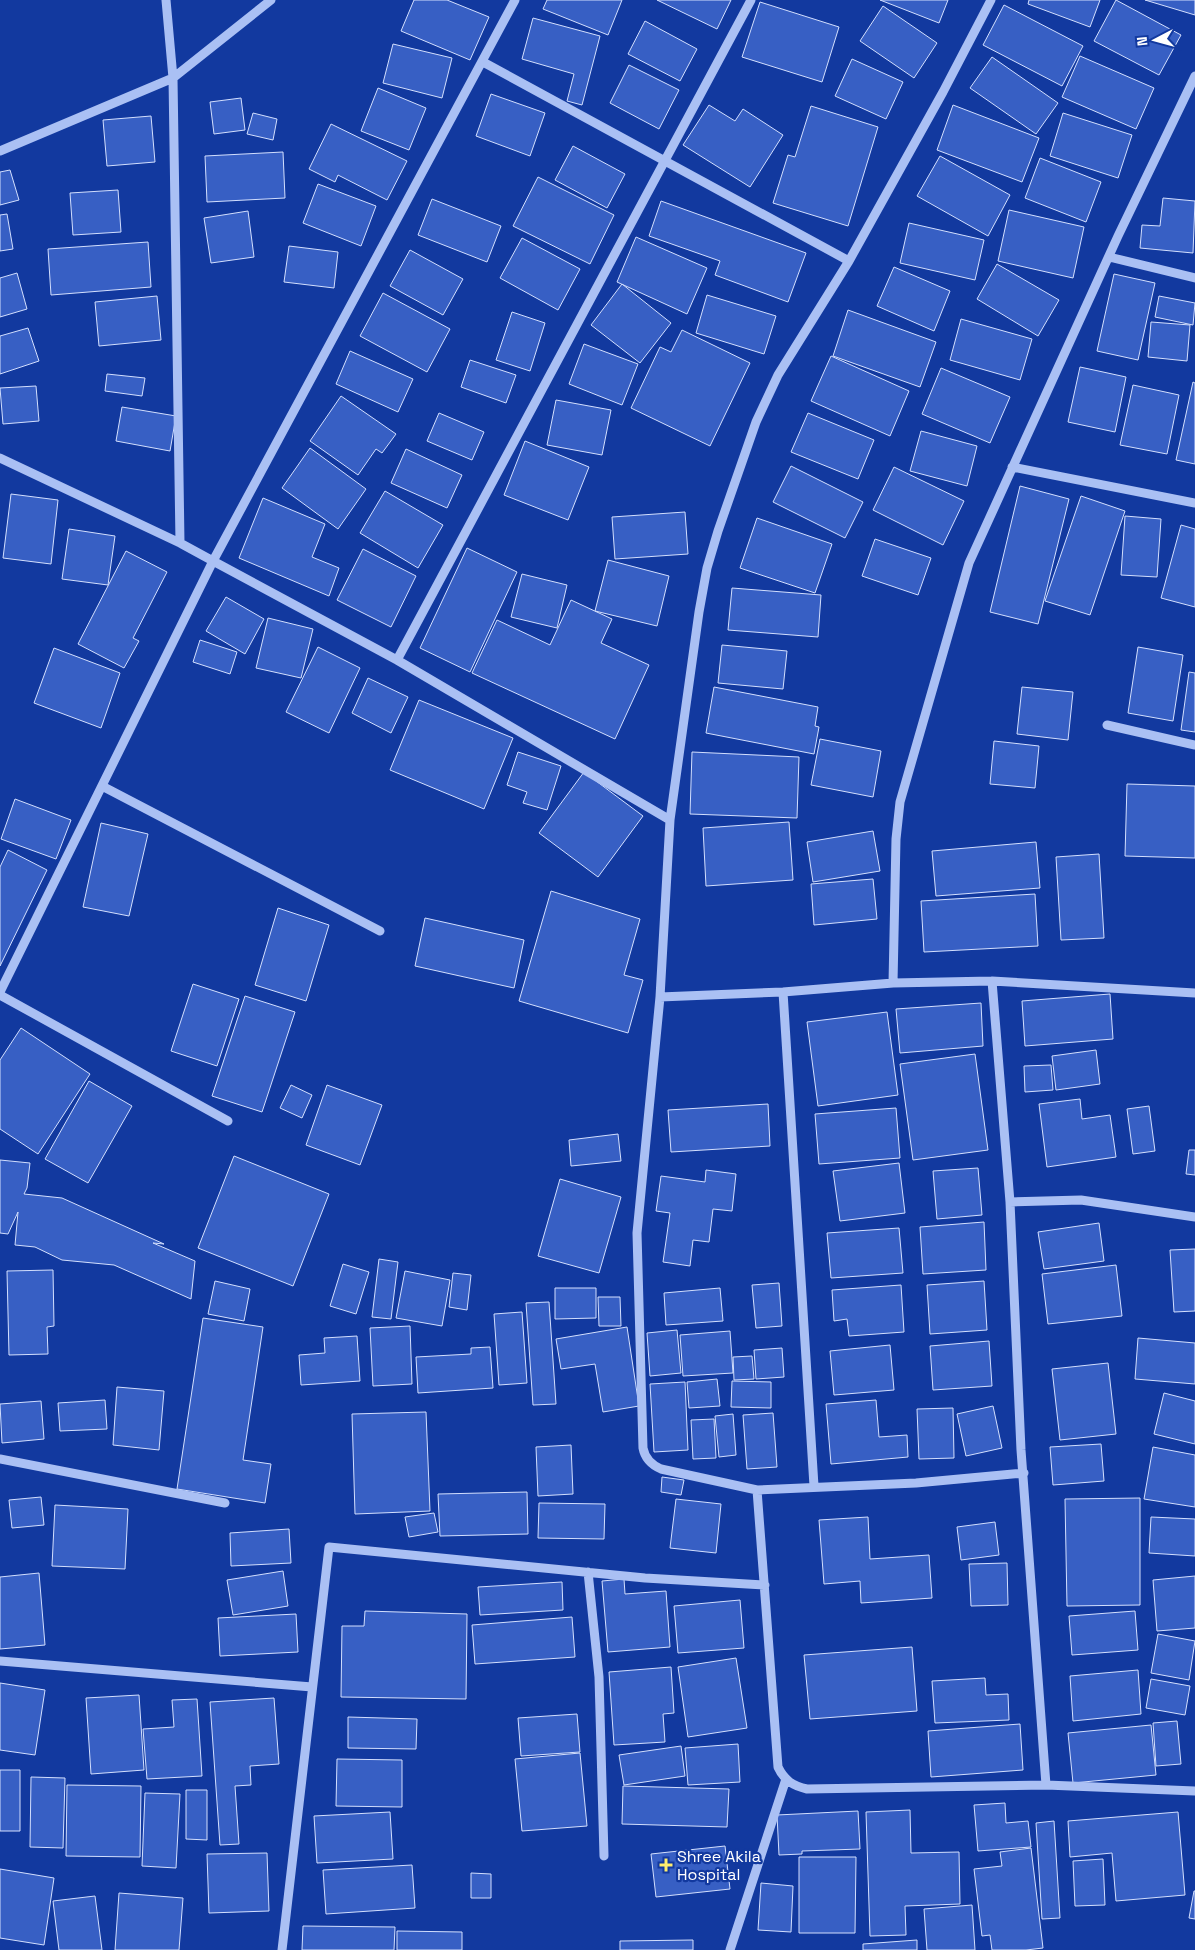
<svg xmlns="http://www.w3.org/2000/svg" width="1195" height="1950" viewBox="0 0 1195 1950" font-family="'Space Grotesk',sans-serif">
  <rect width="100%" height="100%" fill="#12399f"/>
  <!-- building -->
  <path fill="#375fc4" stroke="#d3dffe" d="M414,0H447L489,17L470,60L401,31Z
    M547,0H622L608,35L543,9Z
    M657,0H731L717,29Z
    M880,0H948L939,23Z
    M1029,0H1100L1090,27L1028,4Z
    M1116,0L1181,35L1159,75L1094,41Z
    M1145,0H1195V15Z
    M760,2L839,27L822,82L742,57Z
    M1004,5L1083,46L1062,86L983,45Z
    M883,6L937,43L914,78L860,41Z
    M533,18L600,36L582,105L567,101L574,74L522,59Z
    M645,21L697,49L680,81L628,54Z
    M393,44L452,58L442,98L383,83Z
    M1080,56L1154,88L1136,129L1062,97Z
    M992,57L1058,103L1036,134L970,88Z
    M852,59L903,82L886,119L835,96Z
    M629,65L679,90L659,129L610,103Z
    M378,88L426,108L409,150L361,131Z
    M491,94L545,113L530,156L476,136Z
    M241,98L245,130L214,134L210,102Z
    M709,105L735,121L743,109L783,135L750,187L683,145Z
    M953,105L1039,138L1022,182L937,150Z
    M811,106L878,127L848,226L773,203L788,155L795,157Z
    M253,113L277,119L273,140L247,134Z
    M1063,113L1132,135L1118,178L1050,156Z
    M151,116L155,162L107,166L103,120Z
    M331,124L407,161L387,200L338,175L335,182L309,169Z
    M573,146L625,174L607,208L555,180Z
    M283,152L285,198L207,202L205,156Z
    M940,156L1010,195L988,236L917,196Z
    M1040,158L1101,182L1086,222L1025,198Z
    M10,170L19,200L0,205V172Z
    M538,177L614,215L590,264L513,226Z
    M318,184L376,206L361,246L303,223Z
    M118,190L121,232L73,235L70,193Z
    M1163,198L1195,201L1193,253L1140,248L1142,225L1160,226Z
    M432,199L501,226L487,262L418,235Z
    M661,201L806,253L788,302L715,275L720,261L649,236Z
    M1009,210L1084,227L1073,278L998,261Z
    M248,211L254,257L211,263L204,218Z
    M7,214L13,249L0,251V215Z
    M909,223L984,240L975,280L900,263Z
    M636,237L707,268L687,314L617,282Z
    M522,238L580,269L558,310L500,278Z
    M148,242L151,287L51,295L48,249Z
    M289,246L338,252L334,288L284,282Z
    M410,250L463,279L443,315L390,286Z
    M997,264L1059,300L1038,336L977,299Z
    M894,267L950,291L934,331L877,306Z
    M17,273L27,309L0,317V278Z
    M1114,274L1155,283L1138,360L1097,351Z
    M622,284L671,323L640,363L591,325Z
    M383,293L450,329L427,372L360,336Z
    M707,295L776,316L764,354L696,333Z
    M157,296L161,340L99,346L95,302Z
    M1159,296L1195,303L1193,325L1155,317Z
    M848,310L936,342L920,387L833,356Z
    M512,312L545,323L530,371L496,360Z
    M961,319L1032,339L1020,380L950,360Z
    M1151,322L1190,325L1187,361L1148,357Z
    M28,328L39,361L0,374V336Z
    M682,330L750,363L710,446L631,408L660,347L671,352Z
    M584,344L638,364L622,405L569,384Z
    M350,351L413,379L398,412L336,384Z
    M831,356L909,391L890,436L811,401Z
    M470,360L516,375L506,403L461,387Z
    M1080,367L1126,377L1115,432L1068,422Z
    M941,368L1010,397L990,443L922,414Z
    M107,374L145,378L142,396L105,391Z
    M1193,382L1195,383V464L1176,460Z
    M1133,385L1179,395L1167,454L1120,445Z
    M36,386L39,421L3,424L0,388Z
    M341,396L396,434L382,453L376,449L358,475L310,441Z
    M556,400L611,410L602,455L547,445Z
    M122,407L176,416L170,451L116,441Z
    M439,413L484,432L472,460L427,441Z
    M808,413L874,440L858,479L791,452Z
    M921,431L977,446L967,486L910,471Z
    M525,441L589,467L568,520L504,495Z
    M310,448L366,489L338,529L282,488Z
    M406,449L462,475L447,508L391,483Z
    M791,466L863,502L845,538L773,502Z
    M894,467L964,501L943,545L873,510Z
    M1020,486L1069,499L1038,624L990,612Z
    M385,491L443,525L418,568L360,533Z
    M11,494L58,500L51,564L3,558Z
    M1081,496L1125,511L1090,615L1045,601Z
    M263,498L325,524L312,557L339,568L329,596L239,558Z
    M685,512L688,554L615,559L612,517Z
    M1125,516L1161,519L1157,577L1121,575Z
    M757,518L832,544L815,593L740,568Z
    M1181,525L1195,529V607L1161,598Z
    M69,529L115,536L108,585L62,579Z
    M875,539L931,558L918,595L862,576Z
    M467,548L517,572L470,672L420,648Z
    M363,549L416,576L391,627L337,600Z
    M126,551L167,572L133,638L139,641L124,668L78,644Z
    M608,560L669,576L657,626L595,611Z
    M522,574L567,585L557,628L511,617Z
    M732,588L821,595L818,637L728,630Z
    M226,597L264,619L245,654L206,631Z
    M571,600L612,619L601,643L649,665L615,739L472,673L497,620L550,645Z
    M268,618L313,629L301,678L256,668Z
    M200,640L237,652L230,674L193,662Z
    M722,645L787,651L783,689L718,683Z
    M318,647L360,668L329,733L286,712Z
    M1138,647L1183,655L1173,721L1128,713Z
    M54,648L120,673L101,728L34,703Z
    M1189,672L1195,673V732L1181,730Z
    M368,678L408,697L391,733L352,713Z
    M714,687L818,707L815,726L819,727L814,754L706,733Z
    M1022,687L1073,692L1068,740L1017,734Z
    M419,700L513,738L484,809L390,770Z
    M820,739L881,751L873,797L811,785Z
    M994,741L1039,746L1035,788L990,784Z
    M518,752L561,766L547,810L523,803L527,792L507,785Z
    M692,752L799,757L797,818L690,814Z
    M584,772L643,816L598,877L539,833Z
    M1127,784L1195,786V858L1125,856Z
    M15,799L71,820L56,859L1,839Z
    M789,822L793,880L706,886L703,828Z
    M101,823L148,834L129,916L83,907Z
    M873,831L880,871L813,882L807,842Z
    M1036,842L1040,888L936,896L932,851Z
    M8,850L47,870L0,966V867Z
    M1099,854L1104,938L1061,940L1056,857Z
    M873,879L877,919L814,925L811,884Z
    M551,891L640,919L624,975L643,980L628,1033L519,1001Z
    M1035,894L1038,946L924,952L921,901Z
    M278,908L329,925L306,1001L255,985Z
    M425,918L524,940L514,988L415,966Z
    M193,984L239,999L217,1066L171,1051Z
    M1110,994L1113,1039L1025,1046L1022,1001Z
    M245,996L295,1012L262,1112L212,1096Z
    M981,1003L983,1046L900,1053L896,1009Z
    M887,1012L898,1095L818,1106L807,1022Z
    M21,1028L90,1074L38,1154L0,1129V1060Z
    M1096,1050L1100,1084L1056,1090L1052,1056Z
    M975,1054L988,1150L913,1160L900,1064Z
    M1051,1065L1053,1090L1025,1092L1024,1066Z
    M89,1081L132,1106L88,1183L45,1159Z
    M291,1085L312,1095L302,1118L280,1108Z
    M327,1085L382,1105L360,1165L306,1145Z
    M1080,1099L1082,1119L1110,1115L1116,1157L1047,1167L1039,1104Z
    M768,1104L770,1146L671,1152L668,1110Z
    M1149,1106L1155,1151L1133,1154L1127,1109Z
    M896,1108L900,1158L819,1164L815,1114Z
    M618,1134L621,1161L571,1166L569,1140Z
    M1189,1150H1195V1175L1186,1174Z
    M234,1156L329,1194L293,1286L198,1248Z
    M0,1160L30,1163L27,1188L24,1194L62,1198L164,1244L153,1243L195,1261L191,1299L114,1265L62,1260L35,1247L15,1245L18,1212L8,1234L0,1233Z
    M899,1163L905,1213L840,1221L833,1171Z
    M978,1168L982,1215L937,1219L933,1171Z
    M706,1170L736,1174L732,1211L713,1209L709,1242L693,1240L690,1266L663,1262L670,1213L656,1211L661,1176L705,1182Z
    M560,1179L621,1197L599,1273L538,1256Z
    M984,1222L986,1270L923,1274L920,1227Z
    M1099,1223L1104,1261L1044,1269L1038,1232Z
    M899,1228L903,1273L831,1278L827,1233Z
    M1195,1249V1311L1174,1312L1170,1250Z
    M379,1259L398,1262L391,1319L372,1317Z
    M343,1264L369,1272L356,1314L330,1306Z
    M1116,1265L1122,1316L1048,1324L1042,1274Z
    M53,1270L54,1326L47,1327L48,1354L9,1355L7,1271Z
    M405,1271L450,1280L442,1326L396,1318Z
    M453,1273L471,1275L467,1310L449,1307Z
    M215,1281L250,1289L244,1321L208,1314Z
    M984,1281L987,1330L930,1334L927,1285Z
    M779,1283L782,1326L756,1328L752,1285Z
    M901,1285L904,1332L849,1336L847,1319L834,1321L832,1290Z
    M555,1288H596V1318L555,1319Z
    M720,1288L723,1321L666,1325L664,1293Z
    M598,1297H620L621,1326H599Z
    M549,1302L556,1404L533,1405L526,1303Z
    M522,1312L527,1383L499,1385L494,1314Z
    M203,1318L263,1327L243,1460L271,1464L265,1503L177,1489Z
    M410,1326L412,1384L373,1386L370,1328Z
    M627,1327L639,1406L603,1412L595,1364L561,1369L556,1339Z
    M677,1330L681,1373L650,1376L647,1333Z
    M730,1331L733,1373L683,1376L680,1335Z
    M357,1336L360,1381L301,1385L299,1355L325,1353L324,1338Z
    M1138,1338L1195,1343V1384L1135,1379Z
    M989,1341L992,1386L933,1390L930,1346Z
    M890,1345L894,1390L834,1395L830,1351Z
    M490,1347L493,1388L418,1393L416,1357L471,1354V1348Z
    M782,1348L784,1377L756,1379L754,1350Z
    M752,1356L754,1379L734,1380L733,1357Z
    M1108,1363L1116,1434L1060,1440L1052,1369Z
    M717,1379L720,1406L689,1408L687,1382Z
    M732,1381L771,1382V1408L731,1407Z
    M685,1382L688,1450L654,1452L650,1384Z
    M117,1387L164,1391L159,1450L113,1445Z
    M1164,1393L1195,1401V1444L1154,1434Z
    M105,1400L107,1429L60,1431L58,1403Z
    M876,1400L879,1437L907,1435L908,1457L831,1464L826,1404Z
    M41,1401L44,1439L2,1443L0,1404Z
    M993,1406L1002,1448L966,1456L957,1414Z
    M953,1408L954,1458L919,1459L917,1409Z
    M426,1412L430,1511L355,1514L352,1414Z
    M773,1413L777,1467L747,1469L743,1415Z
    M733,1414L736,1455L719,1457L715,1416Z
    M714,1419L716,1458L693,1459L691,1420Z
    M1101,1444L1104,1481L1053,1485L1050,1447Z
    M571,1445L573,1494L538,1496L536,1447Z
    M1153,1447L1195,1455V1507L1144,1499Z
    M662,1477L684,1480L681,1495L661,1492Z
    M527,1492L528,1534L440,1536L438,1494Z
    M41,1497L44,1525L12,1528L9,1500Z
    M1140,1498V1605L1067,1606L1065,1499Z
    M676,1499L721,1504L716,1553L670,1548Z
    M539,1503L605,1504L604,1539L538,1538Z
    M55,1505L128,1509L125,1569L52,1566Z
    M434,1513L438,1532L409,1537L405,1517Z
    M868,1517L870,1559L929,1555L932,1598L861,1603L860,1581L824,1584L819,1520Z
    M1151,1517L1195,1519V1556L1149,1553Z
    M995,1522L999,1555L961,1560L957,1527Z
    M289,1529L291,1563L231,1566L230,1533Z
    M1007,1563L1008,1605L971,1606L969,1564Z
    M283,1571L288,1606L233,1615L227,1580Z
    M39,1573L45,1645L0,1649V1577Z
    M1195,1576V1628L1157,1631L1153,1580Z
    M624,1579L625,1594L666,1591L670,1647L608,1652L602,1581Z
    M562,1582L563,1610L480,1615L478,1587Z
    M740,1600L744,1648L678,1653L674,1606Z
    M365,1611L467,1614L466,1699L341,1697L342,1626H364Z
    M1135,1611L1138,1650L1072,1655L1069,1616Z
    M296,1614L298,1652L220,1656L218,1618Z
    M572,1617L575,1657L475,1664L472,1625Z
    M1158,1634L1195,1641L1189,1680L1151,1673Z
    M912,1647L917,1711L810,1719L804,1655Z
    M736,1658L747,1728L688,1737L678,1667Z
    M671,1667L674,1713L663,1714L665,1742L614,1745L609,1672Z
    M1138,1670L1141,1714L1073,1721L1070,1676Z
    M985,1678L986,1695L1008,1694L1009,1720L935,1723L932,1681Z
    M1151,1679L1190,1686L1185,1715L1146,1708Z
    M0,1683L45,1690L35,1755L0,1750Z
    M139,1695L144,1770L91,1774L86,1698Z
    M274,1698L279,1764L250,1766L251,1785L235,1786L239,1844L220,1845L210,1702Z
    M197,1699L202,1776L147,1779L143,1729L174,1727L172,1700Z
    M577,1714L580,1752L521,1756L518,1718Z
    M348,1717L417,1719L416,1749L348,1748Z
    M1177,1721L1181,1764L1156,1766L1153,1723Z
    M1020,1724L1023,1770L931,1777L928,1731Z
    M1151,1725L1156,1775L1073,1783L1068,1733Z
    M738,1744L740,1782L688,1785L685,1748Z
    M681,1746L685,1776L624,1785L619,1755Z
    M580,1753L587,1826L522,1831L515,1759Z
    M337,1759L402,1760V1807L336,1806Z
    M0,1770H20V1831H0Z
    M31,1777L65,1778L63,1848L30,1847Z
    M67,1785L141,1786L140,1857L66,1856Z
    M623,1786L729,1789L727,1827L622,1824Z
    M186,1790H207V1840L186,1839Z
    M145,1793L180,1794L176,1868L142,1866Z
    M1005,1803L1006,1823L1028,1821L1031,1847L978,1851L974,1805Z
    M910,1810L911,1853L959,1852L960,1904L905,1906L906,1935L870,1936L866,1812Z
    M858,1811L860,1849L802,1851V1854L779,1855L777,1815Z
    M390,1812L393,1859L317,1863L314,1816Z
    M1178,1812L1185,1895L1116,1901L1112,1853L1070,1857L1068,1821Z
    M1054,1821L1060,1918L1042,1919L1036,1823Z
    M725,1846L730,1889L656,1897L651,1854Z
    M1031,1848L1043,1948L1026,1950H992L990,1935L982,1936L974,1869L1002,1866L1000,1852Z
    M267,1853L269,1911L209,1913L207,1854Z
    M799,1857H856L855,1933H799Z
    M1103,1859L1105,1905L1075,1906L1073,1861Z
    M412,1865L415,1908L326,1914L323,1870Z
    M0,1869L54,1878L44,1945L0,1938Z
    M471,1873L491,1874V1898H471Z
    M761,1883L793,1886L791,1932L758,1930Z
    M1194,1891H1195V1919L1189,1918Z
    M119,1893L183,1898L179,1950H115Z
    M95,1896L102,1950H59L53,1901Z
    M972,1905L975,1950H927L924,1909Z
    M303,1926L395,1927L394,1950H302Z
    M397,1931L462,1932V1950H397Z
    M693,1940V1950H620V1941Z
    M917,1940V1950H863V1944Z"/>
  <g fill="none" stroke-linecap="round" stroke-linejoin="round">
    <!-- minor -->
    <path stroke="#aac0f4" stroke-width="9" d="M166,0L173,78L180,543
      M991,0L943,92L849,261L778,375L756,422L718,531L707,568L699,612L670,820L660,997L637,1233L643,1448C645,1459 652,1465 661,1469L757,1490L916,1483L1024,1473
      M483,62L849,261
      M0,151L173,78L271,0
      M1109,257L1195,278
      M0,458L180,543L213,561L397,660L670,820
      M1012,467L1195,503
      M397,660L751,0
      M1107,725L1195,745
      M102,786L380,931
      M992,981L1010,1202L1021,1450L1046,1785
      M893,983L896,839L900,802L969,563L1118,236L1195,76
      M0,992L213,561L515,0
      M783,992L814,1486
      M0,995L228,1121
      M660,997L783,992L893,983L992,981L1195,993
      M1010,1202L1081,1200L1195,1217
      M0,1459L225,1503
      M757,1490L778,1767C784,1780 793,1786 807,1789L1046,1785L1195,1791
      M588,1572L599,1677L604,1856
      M0,1661L312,1687
      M282,1950L329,1547L645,1578L765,1585
      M730,1950L786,1779"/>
  </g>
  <!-- markers -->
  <path fill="#ffed6e" stroke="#12399f" stroke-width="2" d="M663.5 1857.5h5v5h5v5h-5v5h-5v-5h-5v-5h5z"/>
  <g text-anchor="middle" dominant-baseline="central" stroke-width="4.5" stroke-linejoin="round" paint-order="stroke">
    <!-- poi labels -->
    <g font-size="16" fill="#fff" stroke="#12399f" text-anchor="start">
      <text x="677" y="1856">Shree Akila<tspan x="677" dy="18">Hospital</tspan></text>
    </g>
  </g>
  <!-- north arrow -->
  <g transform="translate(1155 40) rotate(264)" stroke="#12399f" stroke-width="4" paint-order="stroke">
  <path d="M0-4L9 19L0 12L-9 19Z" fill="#ffffff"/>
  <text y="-8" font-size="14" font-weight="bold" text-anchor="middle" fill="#ffffff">N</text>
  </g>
</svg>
